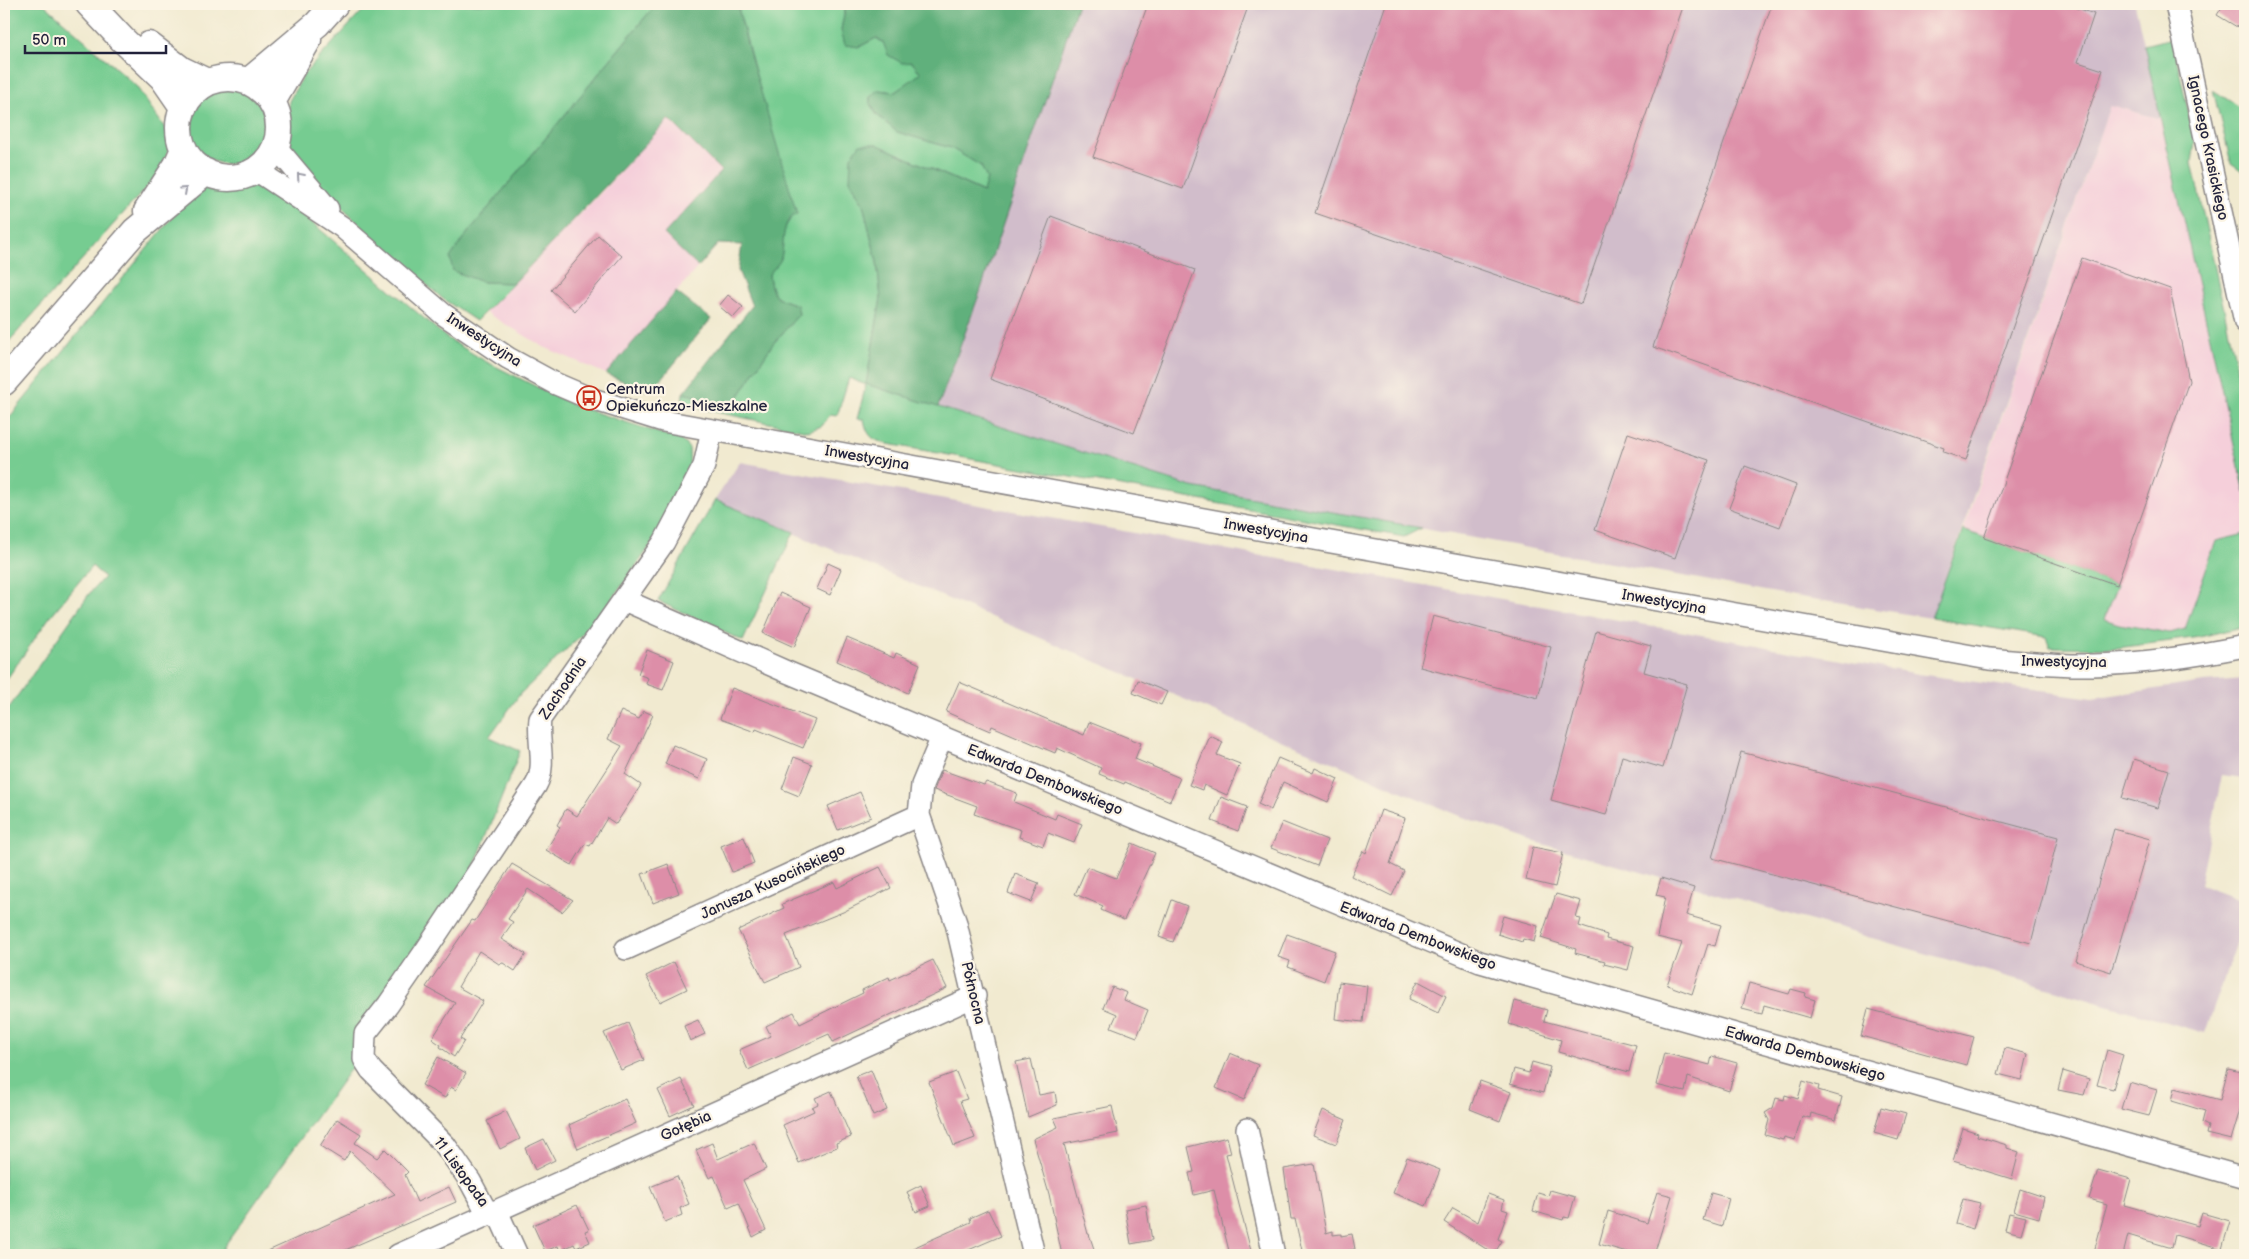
<svg xmlns="http://www.w3.org/2000/svg" width="2249" height="1259" viewBox="0 0 2249 1259" font-family="'Balsamiq Sans',sans-serif">
  <rect width="100%" height="100%" fill="#fcf5e5"/>
  <filter id="ink" filterUnits="userSpaceOnUse"><feTurbulence type="fractalNoise" baseFrequency=".02" numOctaves="2"/><feDisplacementMap in="SourceGraphic" scale="10" xChannelSelector="R" yChannelSelector="G"/><feConvolveMatrix kernelMatrix="1 2 1 2 8 2 1 2 1" color-interpolation-filters="sRGB"/></filter>
  <filter id="wash" filterUnits="userSpaceOnUse"><feTurbulence type="fractalNoise" baseFrequency=".0096" numOctaves="4" result="noise"/><feDisplacementMap in="SourceGraphic" scale="20" xChannelSelector="R" yChannelSelector="G"/><feGaussianBlur stdDeviation="1.12" result="paint"/><feColorMatrix in="noise" values="0 0 0 0 0 0 0 0 0 0 0 0 0 0 0 0 0 1.4 0 .05"/><feComposite in="paint" operator="in"/></filter>
  <g filter="url(#wash)">
    <rect width="100%" height="100%" fill="#f1ead0"/>
    <!-- built -->
    <path fill="#f5cfda" d="M2110,105L2161,119L2245,493V534L2216,541L2185,629L2170,633L2119,624L2104,619L2117,585L1963,530Z
      M669,119L722,171L664,234L698,267L606,374L544,347L485,312L598,196Z"/>
    <!-- industrial -->
    <path fill="#d1bdcb" d="M1078,4H2135L2161,119L2110,105L1931,618L1782,594L1192,487L938,407L979,295Z
      M740,462L1918,674L2092,698L2204,682L2245,679V778L2222,775L2200,885L2245,902V919L2205,1033L1532,841L1457,815L715,500Z"/>
    <!-- green -->
    <path fill="#76cc91" stroke="#4c7766" d="M4,4H44L136,86L167,131L170,147L161,171L4,347Z
      M369,4H656L462,240L453,270L482,282L514,283L476,321L443,299L391,254L309,177L289,151V101L304,74Z
      M737,4H846L841,30L859,47L876,38L912,62L921,74L895,92L878,90L870,97V104L877,115L897,132L951,148L981,166L987,179L984,192L876,144L850,180L863,204L877,262L881,298L866,384L1192,487L1422,528L1404,537L888,444C872,440 867,436 864,419H857L866,385L849,378L837,416L830,415L822,426L808,431L682,405L683,393L733,405L772,345L799,314L797,305C777,298 771,297 769,274L781,259L784,229L793,215Z
      M2172,38L2195,142L2192,162L2245,406V493L2144,45Z
      M190 126a38 38 0 1 1 76 0a38 38 0 1 1-76 0Z
      M2213,90L2245,111V173L2231,163Z
      M205,183L224,186L261,183L274,190L447,338L485,361L573,405L681,440L689,448L690,470L656,538L599,618L520,694L489,737L520,751L474,867L388,994L360,1023L354,1064L223,1248L226,1255H4V715L89,594L104,577L92,566L49,618L4,683V424L184,203Z
      M715,500L794,532L743,641L658,601Z
      M1963,530L2117,585L2104,619L2119,624L2170,633L2185,629L2216,541L2245,534V626L2200,637L2117,648L2050,647L2046,637L1931,618Z"/>
    <!-- forest -->
    <path fill="#60b07b" stroke="#41695b" d="M656,4H737L749,51L797,214C780,221 785,243 781,258C780,263 773,269 769,274C771,298 777,298 797,305L799,314L772,345L733,405L683,393L752,306L738,270L742,245L718,244L698,267L664,234L721,171L669,119L514,283L482,282L453,271L450,258L462,240Z
      M846,4H1078L979,295L938,407L866,384L881,298L877,262L863,204L850,180L851,157L860,144H876L983,192L987,179L981,166L951,148L897,132L877,115L870,103V97L878,90L895,92L921,73L912,62L902,63L888,55L883,42L876,38L859,47L845,45L841,30Z
      M676,292L711,319L655,387L647,391L606,374Z"/>
    <g id="blocks">
      <!-- building -->
      <path fill="#dd8ea8" d="M1148,4H1249L1183,189L1093,157Z
        M1386,4H1684L1581,304L1315,213Z
        M1772,4H2066L2094,14L2078,62L2103,70L1966,460L1943,452L1944,448L1653,347Z
        M2224,4H2245V14L2237,27L2217,15Z
        M1051,216L1195,270L1134,433L990,379Z
        M598,235L622,256L575,311L551,290Z
        M2082,258L2170,289L2189,381L2117,585L1984,538Z
        M728,295L743,307L733,318L719,306Z
        M1628,433L1709,460L1675,558L1595,530Z
        M1745,466L1796,485L1780,527L1729,508Z
        M828,563L841,569L830,595L817,589Z
        M780,593L811,607L794,647L763,633Z
        M1433,616L1551,647L1538,698L1420,667Z
        M1596,631L1651,646L1644,672L1687,684L1663,768L1622,756L1606,815L1551,800Z
        M847,638L894,658L896,653L920,664L908,693L837,661Z
        M647,650L674,661L663,690L646,684L648,678L638,674Z
        M1138,680L1167,692L1161,705L1133,693Z
        M959,682L1084,735L1089,722L1141,743L1135,759L1180,778L1170,801L1125,782L1124,784L1099,774L1101,768L1057,748L1055,753L992,726L990,731L946,712Z
        M732,688L815,720L803,748L756,729L755,732L720,719Z
        M621,711L639,719L644,711L653,715L625,774L641,785L616,824L607,818L590,846L585,844L572,865L546,850L560,827L557,825L566,809L577,816L622,746L608,739Z
        M1210,736L1223,742L1217,755L1240,764L1227,795L1204,785L1202,790L1189,785Z
        M673,745L707,759L699,779L665,764Z
        M1741,752L2058,837L2031,943L1712,858Z
        M794,757L812,764L799,796L782,789Z
        M1278,758L1313,773L1315,768L1338,779L1328,802L1283,782L1271,810L1258,804Z
        M2134,759L2169,770L2158,808L2122,798Z
        M942,770L984,785L986,782L1017,793L1014,802L1055,819L1057,814L1082,824L1074,843L1048,833L1043,846L1019,837L1021,830L974,814L977,806L934,790Z
        M860,792L871,817L838,830L828,806Z
        M1221,797L1247,807L1238,831L1212,821Z
        M1381,810L1405,818L1390,864L1404,871L1392,896L1351,876L1363,851L1366,853Z
        M1282,822L1327,840L1317,866L1271,848Z
        M2114,829L2150,839L2111,972L2076,961Z
        M744,837L754,863L732,872L721,846Z
        M1132,843L1155,853L1124,920L1101,910L1103,906L1075,894L1087,867L1116,878Z
        M1533,847L1563,853L1555,887L1526,880Z
        M512,864L573,900L562,912L528,889L508,919L513,922L501,939L526,954L515,971L503,963L499,964L479,951L458,987L483,1001L460,1039L464,1041L454,1057L440,1047L441,1045L432,1039L455,1003L426,987L472,920L475,921Z
        M668,864L679,893L653,903L642,874Z
        M880,867L891,888L843,912L786,935L799,967L765,982L738,930L784,908L782,904L834,882L837,888Z
        M1015,874L1039,883L1031,902L1008,893Z
        M1661,878L1694,888L1686,915L1721,925L1715,946L1708,944L1692,994L1667,985L1682,943L1657,937L1665,897L1656,895Z
        M1556,894L1581,901L1576,918L1581,919L1579,926L1607,935L1606,939L1634,946L1628,970L1604,964L1605,961L1575,953L1576,949L1541,938Z
        M1172,900L1187,906L1173,942L1159,937Z
        M1503,916L1538,926L1534,942L1523,939L1522,942L1498,934Z
        M1287,934L1335,951L1324,981L1288,967L1290,961L1278,957Z
        M933,960L947,988L833,1042L829,1034L748,1070L739,1050L771,1036L766,1026L794,1012L800,1024L863,993L862,990L889,977L890,980Z
        M674,962L687,989L660,1002L646,976Z
        M1418,981L1446,996L1438,1013L1409,999Z
        M1339,982L1367,986L1363,1022L1335,1019Z
        M1749,983L1789,994L1791,989L1806,993L1805,997L1815,1000L1810,1018L1764,1005L1762,1014L1742,1009Z
        M1112,987L1127,993L1124,1000L1148,1010L1137,1037L1111,1027L1117,1014L1103,1008Z
        M1515,1001L1547,1010L1544,1021L1636,1045L1629,1072L1558,1052L1561,1040L1509,1024Z
        M1868,1009L1974,1037L1966,1065L1861,1036Z
        M698,1020L705,1034L690,1041L684,1026Z
        M628,1023L644,1060L621,1070L604,1033Z
        M2005,1048L2028,1054L2022,1080L1998,1074Z
        M2107,1050L2123,1055L2113,1089L2097,1085Z
        M1230,1053L1258,1065L1244,1100L1216,1088Z
        M1664,1053L1710,1065L1712,1056L1737,1063L1729,1091L1688,1077L1685,1092L1656,1085Z
        M438,1057L466,1073L456,1090L451,1087L445,1098L422,1085Z
        M1031,1059L1039,1095L1055,1092L1057,1105L1028,1117L1016,1062Z
        M1532,1062L1550,1067L1543,1093L1510,1084L1514,1069L1529,1073Z
        M2228,1069L2245,1073V1104L2242,1103L2231,1140L2206,1134L2208,1126L2202,1123L2205,1111L2172,1101L2175,1088L2220,1100Z
        M871,1070L887,1110L873,1116L856,1076Z
        M2063,1071L2089,1079L2084,1095L2058,1090Z
        M956,1072L967,1099L960,1101L975,1138L954,1146L929,1082Z
        M681,1079L694,1105L670,1116L658,1090Z
        M1480,1081L1511,1092L1500,1121L1470,1109Z
        M1803,1081L1819,1086L1818,1090L1842,1097L1836,1120L1811,1113L1810,1118L1802,1116L1795,1140L1784,1137L1783,1140L1765,1135L1769,1120L1765,1113L1773,1108L1776,1098L1784,1100L1785,1095L1798,1099Z
        M2129,1082L2157,1090L2149,1116L2121,1109Z
        M831,1091L851,1137L836,1143L837,1147L799,1163L783,1125L814,1111L812,1107L818,1104L815,1098Z
        M625,1099L636,1123L578,1149L569,1125Z
        M1112,1106L1118,1133L1064,1144L1088,1234H1089L1096,1255H1062L1049,1194L1033,1139L1058,1127L1054,1118Z
        M1881,1107L1906,1114L1898,1140L1874,1133Z
        M1323,1110L1346,1120L1336,1144L1313,1135Z
        M506,1111L520,1139L500,1149L487,1121Z
        M337,1119L361,1134L355,1143L377,1158L385,1149L408,1172L405,1175L417,1202L449,1187L456,1202L334,1255H259L395,1194L350,1151L344,1161L320,1146Z
        M1963,1128L1978,1133L1977,1136L2007,1145V1148L2019,1152L2012,1179L1953,1161Z
        M1227,1137L1231,1153L1226,1154L1252,1255H1230L1214,1190L1194,1195L1189,1173L1194,1172L1188,1147Z
        M544,1139L555,1160L535,1170L525,1148Z
        M712,1143L718,1159L754,1143L766,1169L743,1180L766,1230L753,1237L739,1203L728,1208L714,1176L709,1178L696,1150Z
        M1407,1157L1440,1170L1426,1206L1393,1193Z
        M1314,1164L1326,1233L1333,1231V1235L1341,1234V1236L1352,1234L1355,1249L1322,1255H1303L1295,1219H1291L1284,1169Z
        M2098,1170L2131,1179L2124,1205L2198,1226L2202,1213L2230,1221L2222,1249L2175,1235L2172,1248L2128,1235L2123,1255H2107L2094,1252L2107,1204L2089,1199Z
        M677,1176L689,1204L680,1208L682,1215L665,1222L650,1187Z
        M921,1185L930,1206L916,1212L907,1192Z
        M2020,1189L2044,1197L2039,1218L2014,1211Z
        M1550,1190L1575,1197L1569,1218L1564,1217L1563,1220L1533,1211L1538,1193L1548,1196Z
        M1657,1192L1672,1196L1654,1255H1626L1627,1252L1599,1244L1608,1211L1647,1223Z
        M1711,1193L1729,1198L1722,1226L1703,1220Z
        M1488,1194L1504,1200L1502,1209L1508,1211L1498,1239L1502,1241L1494,1254L1444,1222L1453,1208L1478,1222Z
        M1963,1199L1980,1203L1973,1229L1956,1224Z
        M577,1205L589,1230L585,1231L590,1242L576,1248L574,1244L560,1251L558,1246L545,1251L533,1225Z
        M1146,1205L1152,1240L1131,1244L1125,1209Z
        M988,1210L1001,1236L957,1255H897L971,1222L970,1218Z
        M2009,1213L2026,1217L2021,1234L2005,1230Z"/>
    </g>
  </g>
  <g filter="url(#ink)">
    <use href="#blocks" fill-opacity="0" stroke="#8a8686" stroke-width="1"/>
    <g fill="none" stroke-linecap="round" stroke-linejoin="round">
      <!-- minor casing -->
      <g stroke="#8a8686" stroke-width="24">
        <path id="minor" d="M2176,4L2245,322
          M276,147L328,209
          M256,170L342,227L443,314L508,358L554,383L589,398L663,421L1314,539L1989,659C2023,662 2058,666 2092,665C2143,664 2195,656 2245,646
          M624,600L787,672L1480,962L2245,1178
          M942,737L922,785L919,815L956,923L1034,1255
          M626,949L919,815
          M1247,1129L1274,1255
          M398,1255L975,996
          M517,1255L501,1220L484,1207L470,1181L445,1145L371,1070L364,1059L365,1034L388,1005L426,950L536,785C547,765 537,741 540,719L664,542L704,466L712,430"/>
      </g>
      <!-- major casing -->
      <g stroke="#8a8686" stroke-width="29">
        <path id="major" d="M89,4L122,39L163,78L183,107
          M149,45L182,70L207,82
          M179 128a50 50 0 1 1 100 0a50 50 0 1 1-100 0Z
          M249,81L317,24L335,4
          M272,102L308,40
          M147,211L177,165L184,149
          M4,382L135,231L206,172"/>
      </g>
      <!-- minor -->
      <use href="#minor" stroke="#fff" stroke-width="21"/>
      <!-- major -->
      <use href="#major" stroke="#fff" stroke-width="26"/>
    </g>
    <!-- one-way arrows -->
    <defs><path id="oneway-chevron" d="M-2-3.5L2.5 0L-2 3.5" fill="none" stroke-width="1.6" stroke-linecap="round" stroke-linejoin="round" transform="scale(1.25)"/></defs>
    <g stroke="#9c9ca7">
      <use href="#oneway-chevron" transform="translate(300 176) rotate(-131)"/>
      <use href="#oneway-chevron" transform="translate(184 190) rotate(-42)"/>
    </g>
  </g>
  <!-- icons -->
  <defs>
    <g id="bus-ring" transform="scale(1.25)"><circle r="9.5" fill="#fcf5e5" stroke="#c8321e" stroke-width="1.5"/><path d="M-5-6H5V4H4V6H2V4H-2V6H-4V4H-5ZM-3.5-4V0h7V-4ZM-3.5 1.2v1.5H-2V1.2ZM2 1.2v1.5H3.5V1.2Z" fill="#c8321e"/></g>
  </defs>
  <g fill-rule="evenodd">
    <use href="#bus-ring" x="589" y="398"/>
  </g>
  <g text-anchor="middle" dominant-baseline="central" stroke-width="4.5" stroke-linejoin="round" paint-order="stroke">
    <!-- street labels -->
    <g font-size="15" fill="#22223b" stroke="#fcf5e5">
      <text transform="translate(2208 148) rotate(78)">Ignacego Krasickiego</text>
      <text transform="translate(484 340) rotate(33)">Inwestycyjna</text>
      <text transform="translate(867 458) rotate(10)">Inwestycyjna</text>
      <text transform="translate(1266 531) rotate(10)">Inwestycyjna</text>
      <text transform="translate(1664 602) rotate(10)">Inwestycyjna</text>
      <text transform="translate(2064 662) rotate(1)">Inwestycyjna</text>
      <text transform="translate(563 688) rotate(-56)">Zachodnia</text>
      <text transform="translate(1045 780) rotate(22)">Edwarda Dembowskiego</text>
      <text transform="translate(773 882) rotate(-25)">Janusza Kusocińskiego</text>
      <text transform="translate(1418 936) rotate(21)">Edwarda Dembowskiego</text>
      <text transform="translate(973 993) rotate(77)">Północna</text>
      <text transform="translate(1805 1054) rotate(16)">Edwarda Dembowskiego</text>
      <text transform="translate(686 1126) rotate(-24)">Gołębia</text>
      <text transform="translate(461 1172) rotate(54)">11 Listopada</text>
    </g>
    <!-- poi labels -->
    <g font-size="15" fill="#22223b" stroke="#fcf5e5" text-anchor="start">
      <text x="606" y="389">Centrum<tspan x="606" dy="17">Opiekuńczo-Mieszkalne</tspan></text>
    </g>
  </g>
  <!-- margin -->
  <rect width="2249" height="1259" fill="none" stroke="#fcf5e5" stroke-width="20"/>
  <!-- scale -->
  <path d="M25 45v8h141v-8" fill="none" stroke="#22223b" stroke-width="2.5"/>
  <text x="32" y="45" font-size="15" fill="#22223b" stroke="#fcf5e5" stroke-width="4" paint-order="stroke">50 m</text>
</svg>
